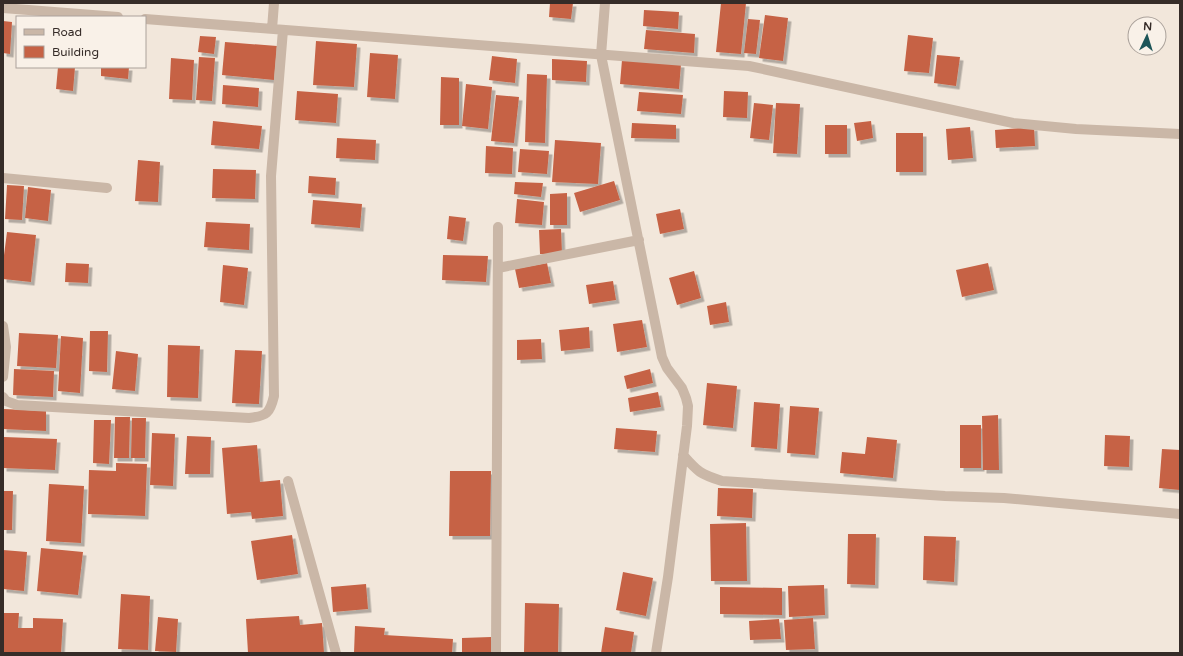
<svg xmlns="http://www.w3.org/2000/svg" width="1183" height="656" viewBox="0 0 1183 656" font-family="'Varela Round',sans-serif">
  <defs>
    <filter id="shadow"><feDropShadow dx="3.5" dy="3.5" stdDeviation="0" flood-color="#0004"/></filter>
  </defs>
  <rect width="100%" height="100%" fill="#f2e7db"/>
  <!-- building -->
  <path fill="#c66245" filter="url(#shadow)" d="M550,3H573L571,19L549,17Z
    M721,3H746L741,54L716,52Z
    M644,10L679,12L678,29L643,26Z
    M765,15L788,18L783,61L759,58Z
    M748,19L760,20L756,54L744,53Z
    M3,21L12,22L10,54L3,53Z
    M646,30L695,34L694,53L644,49Z
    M908,35L933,38L929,73L904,71Z
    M200,36L216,37L214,54L198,52Z
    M316,41L357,44L354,87L313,85Z
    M225,42L277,46L274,80L222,75Z
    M370,53L398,55L395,99L367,97Z
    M937,55L960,57L956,86L934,83Z
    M492,56L517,59L515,83L489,80Z
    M199,57L215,58L212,101L196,100Z
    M171,58L194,60L192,100L169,99Z
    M552,59L587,61L586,82L552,80Z
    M622,60L681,64L679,89L620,84Z
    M58,67H75L73,91L56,89Z
    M101,67H129L128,79L101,76Z
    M527,74L547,75L545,143L525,142Z
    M441,77L459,78V125H440Z
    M466,84L492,87L488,129L462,126Z
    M223,85L259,88L258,107L222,104Z
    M297,91L338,94L336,123L295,120Z
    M724,91L748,92L747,118L723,117Z
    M639,92L683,95L681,114L637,111Z
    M496,95L519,97L514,143L491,141Z
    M754,103L773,105L769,140L750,138Z
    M776,103L800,104L797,154L773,153Z
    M213,121L262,126L259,149L211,145Z
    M871,121L873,138L857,141L854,123Z
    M632,123L676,125V139L631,138Z
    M825,125H847V154H825Z
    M970,127L973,158L948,160L946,129Z
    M1034,127L1035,146L996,148L995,130Z
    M896,133H923V172H896Z
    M337,138L376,140L375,160L336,158Z
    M555,140L601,143L598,184L552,182Z
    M486,146L513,148L512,174L485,173Z
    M520,149L549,151L547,174L518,172Z
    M138,160L160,162L158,202L135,201Z
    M213,169L256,170L255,199L212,198Z
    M309,176L336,178L335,195L308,193Z
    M614,181L620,200L580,212L574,193Z
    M515,182L543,183L541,197L514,194Z
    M7,185L24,186L22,220L5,219Z
    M28,187L51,190L48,221L25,218Z
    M567,193V225H550V194Z
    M517,199L544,202L542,225L515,223Z
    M313,200L362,204L360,228L311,224Z
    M680,209L684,229L660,234L656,214Z
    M449,216L466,218L463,241L447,239Z
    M206,222L250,224L249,250L204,247Z
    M561,229L562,254H540L539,230Z
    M7,232L36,235L31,282L3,279V263Z
    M443,255L488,256L486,282L442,280Z
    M66,263L89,264L88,283L65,282Z
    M547,263L551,283L519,288L515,269Z
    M988,263L994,290L962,297L956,270Z
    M223,265L248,268L244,305L220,302Z
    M694,271L701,298L677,305L669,278Z
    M613,281L616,300L589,304L586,285Z
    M726,302L729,322L710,325L707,306Z
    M642,320L647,347L617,352L613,324Z
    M589,327L590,348L561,351L559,330Z
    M90,331H108L107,372L89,371Z
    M19,333L58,335L56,368L17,366Z
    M61,336L83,338L80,393L58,391Z
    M541,339L542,359L517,360V340Z
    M168,345L200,346L198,398L167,397Z
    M235,350L262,351L259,404L232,403Z
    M116,351L138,354L135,391L112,389Z
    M14,369L54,371L53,397L13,395Z
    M650,369L653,383L627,389L624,376Z
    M707,383L737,386L733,428L703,425Z
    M658,392L661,407L630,412L628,398Z
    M754,402L780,404L777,449L751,447Z
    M790,406L819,408L815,455L787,453Z
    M4,409L46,411V431L3,429Z
    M998,415L999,470H983L982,416Z
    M115,417H130L129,458H114Z
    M132,418H146L145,458H131Z
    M94,420H111L109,464L93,463Z
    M960,425H981V468H960Z
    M616,428L657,431L655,452L614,449Z
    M152,433L175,434L173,486L150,485Z
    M1105,435L1130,436L1129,467L1104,466Z
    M187,436L211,437L210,474H185Z
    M4,437L57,439L55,470L3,468Z
    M867,437L897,440L893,478L840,473L842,452L865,454Z
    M257,445L260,482L280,480L283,516L252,519L251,512L227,514L222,448Z
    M1162,449L1180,450V490L1159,488Z
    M116,463L147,464L145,516L88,514L89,470L116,471Z
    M450,471H491L490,536H449Z
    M49,484L84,486L81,543L46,541Z
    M718,488L753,489L752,518L717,516Z
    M3,491H13L12,530H3Z
    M746,523L747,581H711L710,524Z
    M848,534H876L875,585L847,584Z
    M292,535L298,574L257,580L251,541Z
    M924,536L956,537L954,582L923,580Z
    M41,548L83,552L78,595L37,591Z
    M3,550L27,552L24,591L3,589Z
    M623,572L653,578L646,616L616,610Z
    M366,584L368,609L333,612L331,587Z
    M824,585L825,615L789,617L788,586Z
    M720,587L782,588V615L720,614Z
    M121,594L150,596L148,650L118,649Z
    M525,603L559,604L558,653H524Z
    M3,613H19L18,628H33V618L63,619L61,653H3Z
    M299,616L300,625L322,623L324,653H248L246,619Z
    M158,617L178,619L176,652L155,651Z
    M813,618L815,649L786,650L784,620Z
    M779,619L781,639L750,640L749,621Z
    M355,626L385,628L384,635L453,639L452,653H354Z
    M605,627L634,632L631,653H601Z
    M491,637V653H462V638Z"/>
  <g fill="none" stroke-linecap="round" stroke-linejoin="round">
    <!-- minor -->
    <path stroke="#cab7a7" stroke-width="10" d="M605,3L601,55L662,357L667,368L682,388L686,398L688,406L687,426L668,577L656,653
      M3,8L118,17
      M145,19L749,66L1013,123L1076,129L1180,134
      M272,29L274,3
      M3,178L107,188
      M498,268L639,240
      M3,326L6,347L3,377
      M3,397L6,401L17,405L249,418C267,416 270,413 274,396L271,176L283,30
      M683,455C698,472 700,474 722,481L945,496L1004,498L1180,514
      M288,481L336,653
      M496,653L498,227"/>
  </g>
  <!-- border -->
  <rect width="1183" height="656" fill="none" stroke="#362c28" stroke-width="8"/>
  <!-- legend -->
  <rect x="16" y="16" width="130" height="52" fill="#f9f1e8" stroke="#aba29b"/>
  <rect x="24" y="29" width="20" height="6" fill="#cab7a7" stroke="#aba29b"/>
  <text x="52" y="36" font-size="12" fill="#362c28">Road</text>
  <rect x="24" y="46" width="20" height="12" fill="#c66245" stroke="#aba29b"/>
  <text x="52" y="56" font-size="12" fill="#362c28">Building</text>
  <!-- north arrow -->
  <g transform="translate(1147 36) rotate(4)"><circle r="19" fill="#f9f1e8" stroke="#aba29b"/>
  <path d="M0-3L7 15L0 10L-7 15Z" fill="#1d5558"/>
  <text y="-6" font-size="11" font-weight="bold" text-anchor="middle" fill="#362c28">N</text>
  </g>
</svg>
